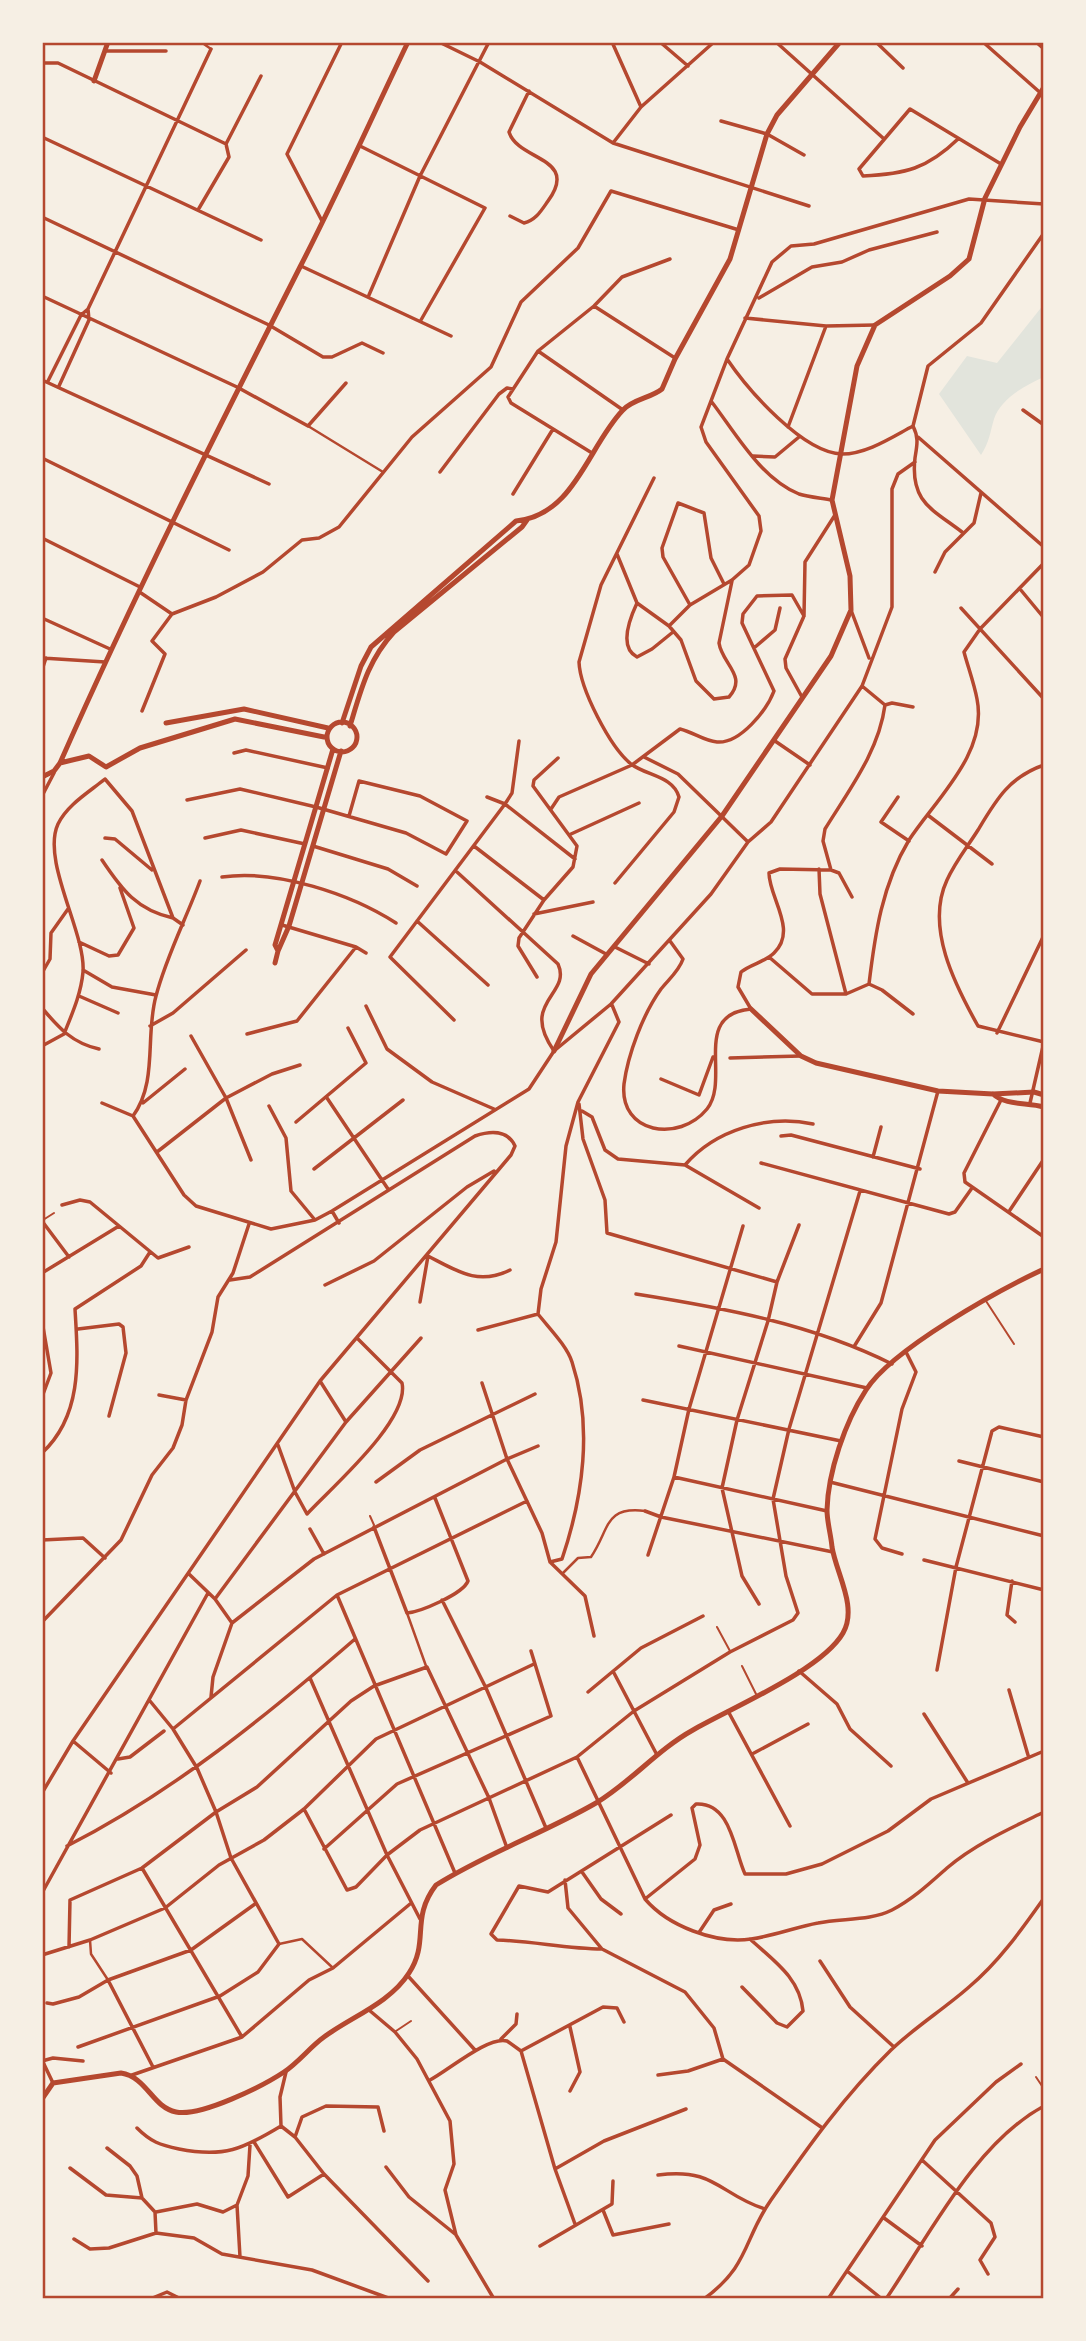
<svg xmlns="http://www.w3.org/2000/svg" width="1086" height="2341" viewBox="0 0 1086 2341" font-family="Montserrat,sans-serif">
  <rect width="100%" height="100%" fill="#f6efe4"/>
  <!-- green -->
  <path fill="#e2e4dc" d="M1044,304V377C1026,385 1001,398 994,419C990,433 989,443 981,455L939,394L967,356L997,363Z"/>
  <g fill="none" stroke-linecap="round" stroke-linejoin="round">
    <!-- service -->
    <path stroke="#b5482f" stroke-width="2" d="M43,1220L54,1213
      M986,1301L1014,1344
      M370,1516L374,1525
      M717,1627L730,1651
      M742,1666L756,1694
      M396,2031L411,2021
      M1036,2077L1044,2089"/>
    <!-- pedestrian -->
    <path stroke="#b5482f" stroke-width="2.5" d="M201,42L211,49
      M308,426L383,472
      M563,1573L578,1558L591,1557C610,1529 604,1506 645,1511
      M407,1613L426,1666
      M90,1940L91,1954L108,1980
      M279,1944L302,1939L333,1968"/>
    <!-- minor -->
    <path stroke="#b5482f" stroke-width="3.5" d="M439,42L480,62L613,143L809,206
      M612,42L641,107
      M660,42L688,66
      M776,42L883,138
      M876,42L903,68
      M983,42L1044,96
      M1036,42L1044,49
      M107,51H166
      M42,63H58L226,144
      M721,121L767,134L804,155
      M42,137L261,240
      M958,139C927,169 905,174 863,176L859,169L910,109L1001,164
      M613,143L641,107L714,42
      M360,146L485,208L421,320
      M198,210L229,157L226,144L261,76
      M510,216L524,223C536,220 541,211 548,201C580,157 518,161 509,132L529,91
      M42,217L269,325L323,357H332L362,343L383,353
      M322,221L287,154L342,42
      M301,266L451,336
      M369,295L420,176L489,42
      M42,296L237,387L308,426L346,383
      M759,298L812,267L842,262L869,250L937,232
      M594,306L675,358
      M745,318L826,326L875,325
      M538,351L623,410
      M727,359C748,390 803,453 842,454C867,454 892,437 913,426
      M42,380L269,484
      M48,381L81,315L88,309L211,49
      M59,386L89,320L88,309
      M711,401C735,432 760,478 799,494C808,497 821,498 832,500
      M1023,410L1044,425
      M913,426L928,366L981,323L1044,233
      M913,426C919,438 917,445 915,458C910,502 932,509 962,532
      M788,427L826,326
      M918,437L1044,547
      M592,453L511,403L508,397L538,351L594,306L622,277L670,259
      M753,456L775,457L799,437
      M42,458L229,550
      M440,472L499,394L507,388L513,389
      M513,494L553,429
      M42,538L140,587
      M617,554L637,603L669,626L681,640L696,681L714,699L729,697C748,676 722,664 719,643L732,581
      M935,572L945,552L974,523L981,493
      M1020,589L1044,618
      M141,593L172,614
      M637,603C630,618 618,647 637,657L652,649L673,632
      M690,605L663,557L662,548L678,503L704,513L711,558L724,584
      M961,608L1044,699
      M851,610L869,658
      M172,614L216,597L263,572L302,540L319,538L339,527L412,437L491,367L521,302L578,248L611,191L739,230
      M42,618L110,649
      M669,626L690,605L732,580L749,565L761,531L759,516L706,442L701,427L727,359L772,262L791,246L814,244L969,199L1044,204
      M754,648L775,630L780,608
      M42,658L105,662
      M42,670L46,658
      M862,686L885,705
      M802,697L786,668L785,659L804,616L805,562L835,515
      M885,705L892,703L913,707
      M142,711L165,654L152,641L172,614
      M775,741L810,765
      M234,753L246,750L328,768
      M644,757L678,774L748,842
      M1044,765C1009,777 996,800 978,830C968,846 955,862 947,880C925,927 955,985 978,1026L1044,1042
      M105,779L132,811L173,918L183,925
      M42,796L54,773
      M487,797L505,804L575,859
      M898,797L881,822L909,841
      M187,800L240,789L316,807L406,833L446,854L467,821L420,796L359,781L349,816
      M551,809L559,797L632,765L680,729C693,732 704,741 717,742C740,744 767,710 774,691L742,623L743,614L757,596L792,595L804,616
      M929,816L992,864
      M571,834L639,803
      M105,838L115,839L152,870
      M205,838L241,830L305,844
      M313,846L388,869L417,886
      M474,846L544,900
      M102,860C122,890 137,910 173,918
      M819,869L820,894L846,994
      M831,870L823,841L825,829C849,790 879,751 885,705
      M457,872L558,964C572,995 519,1001 554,1051
      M222,877C276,869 351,894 396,923
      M615,883L674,812L679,797C673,776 647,776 631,764C610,747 580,689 579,662L601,585L654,478
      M534,914L593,902
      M417,921L488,985
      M282,925L356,947L366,953
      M573,936L606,954
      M670,941L683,959C679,971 669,979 661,989C643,1014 628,1054 624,1084C619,1134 679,1143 707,1109C731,1079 691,1014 751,1009
      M79,942L109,956L118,955L134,928L120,888
      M615,947L649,964
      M769,957L812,994H846L869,984
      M83,970L112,987L156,995
      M42,973L50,959L51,933L68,909
      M537,977L518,946L519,938L544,900L573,867L577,846L533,786L534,780L558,758
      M869,984C875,934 882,885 909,840C936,799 988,753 977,699C974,683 968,667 964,652L980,629L1044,563
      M869,984L882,990L913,1014
      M79,996L118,1013
      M366,1006L387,1049L432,1082L494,1109
      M42,1008C59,1028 72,1043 99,1049
      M751,1009L738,987L741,972C751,964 765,962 774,953C798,930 769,898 769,873L780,869L831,870L839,873L852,897
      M454,1020L390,957L505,804L512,793L519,741
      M150,1026L173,1013L246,950
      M997,1033L1044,935
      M64,1034C72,1014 81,994 83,972C86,933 41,861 58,824C67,805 89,792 105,779
      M247,1034L297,1021L356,947
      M191,1036L226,1098L251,1160
      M42,1046L64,1034
      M730,1058L801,1056
      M661,1079L699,1095L713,1057
      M327,1098L388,1189
      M1001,1100L964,1173L965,1182L1044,1237
      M102,1103L133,1116L184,1195L196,1206L271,1229L315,1220L332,1211L529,1089L554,1051L611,1004L711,894L748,842L771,822L862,686L892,607V489L898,474L915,462
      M143,1103L185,1069
      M1030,1103L1044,1042
      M579,1104L583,1139L605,1200L607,1233L777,1282
      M269,1106L286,1138L291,1191L315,1220
      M582,1111L592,1117L605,1150L618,1159L685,1165L759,1208
      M133,1116C158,1082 145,1035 156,996C166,957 186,919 200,881
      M296,1122L366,1063L348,1028
      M781,1136L791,1135L920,1169
      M157,1152L226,1098L272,1074L300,1065
      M873,1157L881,1127
      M761,1163L949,1214L955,1212L972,1188
      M685,1165C715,1130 768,1114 813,1124
      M314,1169L403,1100
      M62,1205L80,1200L90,1202L158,1258L189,1247
      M1010,1210L1044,1159
      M332,1211L339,1223
      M42,1221L69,1257
      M42,1273L119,1226
      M325,1285L374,1261L467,1187L494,1171
      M636,1294C724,1308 812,1324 892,1364
      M420,1302L428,1256C457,1271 478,1286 510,1270
      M42,1321L51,1373L42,1397
      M78,1329L119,1324L123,1327L126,1353L109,1416
      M478,1330L538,1314
      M855,1345L881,1303L938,1091
      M679,1346L867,1388
      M320,1381L346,1422
      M482,1383L507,1459L542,1533L550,1562L585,1596L594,1636
      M159,1395L186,1400
      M643,1400L841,1441
      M278,1445L295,1492L307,1514C332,1487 410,1420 402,1383L358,1339
      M42,1453C83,1415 78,1359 75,1309L141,1266L150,1252
      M959,1461L1044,1482
      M674,1477L827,1511
      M376,1482L420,1450L535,1394
      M830,1482L1044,1536
      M645,1511L661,1517L833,1552
      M374,1527L407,1613C420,1612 463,1594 468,1581L435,1498
      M310,1529L324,1554
      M42,1540L83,1538L105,1558
      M902,1554L882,1548L875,1539L902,1409L916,1372L906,1352
      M648,1555L674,1477L689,1409L743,1226
      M924,1560L1044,1590
      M550,1562L562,1559C583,1497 593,1426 572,1362C567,1346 549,1328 538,1314L541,1289L556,1242L566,1146L578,1102L619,1022L612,1005
      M189,1574L215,1599L232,1623
      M1012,1581L1007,1615L1015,1622
      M337,1595L455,1873
      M215,1599L346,1422L421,1338
      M442,1600L486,1688L546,1828
      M759,1604L742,1576L722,1488L737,1420L768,1321L777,1282L799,1225
      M42,1622L121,1540L152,1475L173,1448L182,1425L186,1400L212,1332L218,1297L233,1273L249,1224
      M232,1623L314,1559L507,1459L538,1446
      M937,1670L956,1567L992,1431L999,1427L1044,1437
      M799,1671L837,1704L850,1729L891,1766
      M614,1673L657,1755
      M310,1678L387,1855L420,1919
      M1009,1690L1028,1755
      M588,1692L641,1648L703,1616
      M211,1697L213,1677L232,1623
      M728,1711L790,1826
      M924,1714L968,1783
      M173,1729L337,1595L527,1501
      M73,1741L111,1773
      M754,1753L808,1724
      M577,1757L645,1899C668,1926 715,1944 751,1939C774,1936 796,1927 818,1923C842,1918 870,1921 892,1910C913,1899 929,1884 947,1868C975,1844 1011,1828 1044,1812
      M118,1759L130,1757L164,1731
      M42,1793L73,1741L320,1381L511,1155L515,1146C507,1129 490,1131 475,1136L250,1277L230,1280
      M304,1809L347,1890L356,1887L387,1855L420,1830L577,1757L634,1711L730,1652L793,1620L798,1613L786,1576L773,1499L789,1429L860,1191
      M67,1846C173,1792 265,1717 355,1639
      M324,1849L397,1784L551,1716L531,1651
      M142,1868L242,2037
      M582,1872L601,1899L621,1914
      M565,1880L568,1908L602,1949L685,1992L714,2028L723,2059L821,2127
      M42,1893L208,1593
      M645,1899L695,1859L700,1845L692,1808L696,1804C731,1802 734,1850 745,1874H786L822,1864L888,1831L931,1799L1044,1751
      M700,1931L714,1910L731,1904
      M69,1947L70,1900L142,1868L216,1812L257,1787L351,1701L374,1686L427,1667L489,1798L507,1848
      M602,1949C567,1949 533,1941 497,1940L491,1934L519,1886L548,1892L671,1815
      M42,1955L90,1940L165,1908L219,1865L264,1840L304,1809L376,1739L534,1664
      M820,1961L850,2007L894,2047
      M408,1976L475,2050
      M108,1980L153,2067
      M742,1987L777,2023L787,2027L803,2011C800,1978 774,1961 750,1939
      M47,2003L53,2004L79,1997L108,1980L191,1950L255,1904
      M369,2010L395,2032L417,2059L450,2121L454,2164L445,2190L456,2235L494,2299
      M501,2039L516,2024L517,2014
      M78,2047L220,1996L258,1972L279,1944L231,1858L216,1812L197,1768L173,1729L150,1701
      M521,2051L603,2007L617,2008L624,2022
      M42,2060L53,2083
      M42,2061L53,2058L83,2061
      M286,2072L280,2097L281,2126L295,2137L324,2174L428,2281
      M132,2075L242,2037L309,1980L333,1968L410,1904
      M658,2075L688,2071L723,2059
      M430,2080C449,2070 488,2036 507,2041L521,2051L555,2169L575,2224
      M570,2091L580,2072L570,2027
      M137,2128C151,2142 160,2145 179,2149C224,2158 243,2149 281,2126
      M295,2137L302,2117L326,2106L378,2107L384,2131
      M254,2142L288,2197L324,2174
      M107,2148L130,2166L137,2176L142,2198L155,2212L156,2233
      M922,2160L991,2223L995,2237L980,2260L988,2274
      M386,2167L409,2197L455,2234
      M70,2168L106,2195L142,2198
      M555,2169L604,2141L686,2109
      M658,2175C715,2167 720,2195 765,2209
      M603,2210L613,2235L669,2224
      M156,2212L197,2204L223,2212L237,2205
      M884,2218L922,2246
      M74,2239L90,2249L109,2248L156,2233L194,2238L222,2254L312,2270L391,2299
      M540,2246L612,2204L613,2181
      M240,2257L237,2205L248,2176L250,2145
      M847,2271L882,2299
      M150,2299L167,2292L181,2299
      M704,2299C750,2265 743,2240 771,2200C808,2147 844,2096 891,2050C915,2027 944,2009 969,1987C999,1962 1022,1929 1044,1898
      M828,2299L935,2140L996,2082L1021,2064
      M886,2299C929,2236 975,2143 1044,2106
      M949,2299L958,2289"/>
    <!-- tertiary -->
    <path stroke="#b5482f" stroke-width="5" d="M94,81L108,42
      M327 737a15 15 0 1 1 30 0a15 15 0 1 1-30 0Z
      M166,723L244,709L328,728
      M342,723L361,666L371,647L516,521C575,515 588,446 623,410C633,399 651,398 662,389L675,359L730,259L767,134L777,115L840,42
      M350,726C361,690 368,660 394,632L522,527L527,520
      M60,763L89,756L106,767L140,748L235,719L324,737
      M42,777L54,771L60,763C134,595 217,431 300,267C338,193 372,117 408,42
      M278,951L289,926L341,751
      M275,963L278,951L275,945L333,749
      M751,1009L801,1056L816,1063L938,1091L993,1094L1034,1092L1044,1095
      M554,1051L591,974L722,816L831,656L851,610L850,576L832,500L857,366L875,325L950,276L969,259L985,198L1020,127L1044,87
      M993,1094C1006,1106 1027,1102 1044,1107
      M42,2099L53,2083L121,2073C147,2077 152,2107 176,2112C201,2117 263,2086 284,2072C299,2062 310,2047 324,2037C351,2017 390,2003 409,1973C430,1941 410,1919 436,1885C487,1853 544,1833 596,1803C631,1782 657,1750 693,1730C731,1708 822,1670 843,1633C858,1607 836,1573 832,1547C831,1535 827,1522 827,1510C828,1472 845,1422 866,1390C892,1349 999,1290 1044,1269"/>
  </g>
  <!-- border -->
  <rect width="1086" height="2341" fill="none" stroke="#f6efe4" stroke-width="88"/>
  <rect x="44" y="44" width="998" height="2253" fill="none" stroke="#b5482f" stroke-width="2.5"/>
</svg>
